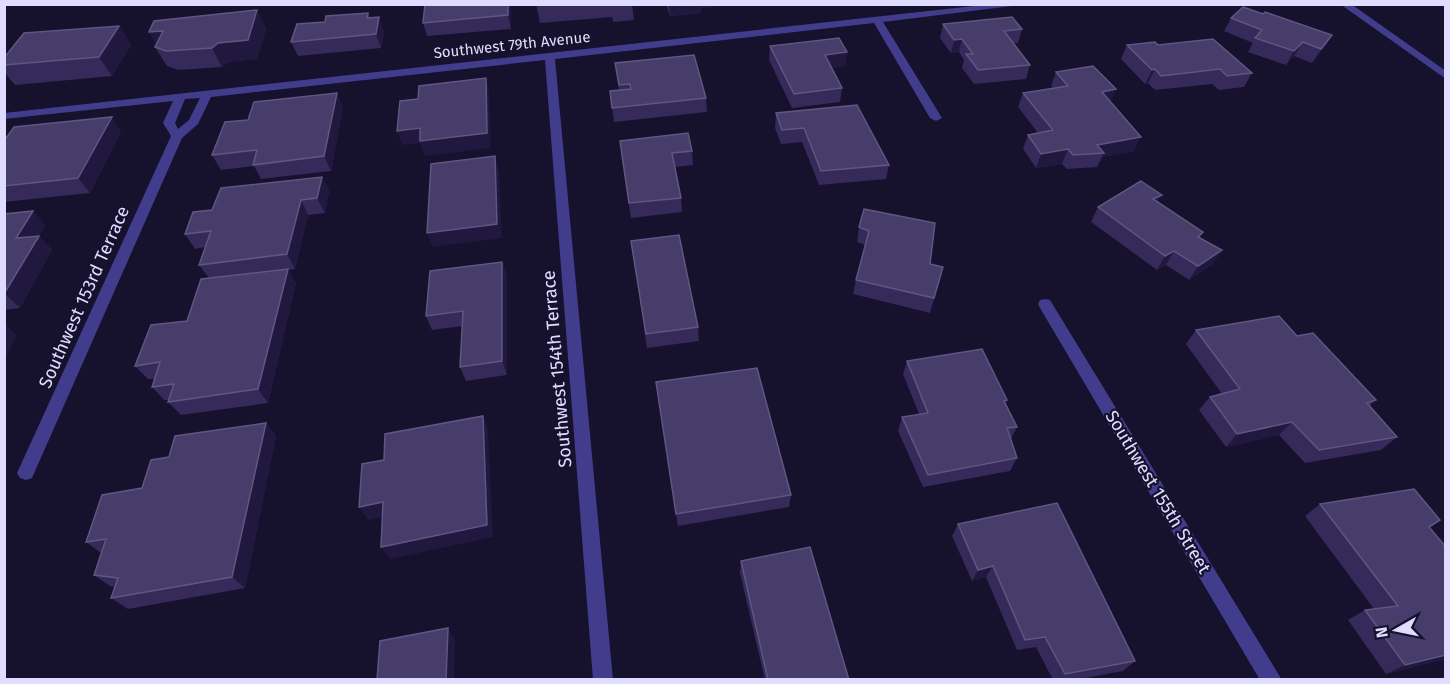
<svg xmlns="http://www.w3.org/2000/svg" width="1450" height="684" viewBox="0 0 1450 684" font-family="'Fira Sans',sans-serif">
  <rect width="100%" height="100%" fill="#16112c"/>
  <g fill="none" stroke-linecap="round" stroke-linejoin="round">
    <!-- minor -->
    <path fill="#413c8b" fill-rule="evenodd" d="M992,4H1027L883,22L942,118L936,121L930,118L874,23L555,59L613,680H593L545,60L211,97L198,124L182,138L32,478L26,480L20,478L17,473L171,136L163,123L173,101L4,119V113ZM200,98L189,120L178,129L175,123L185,99Z
      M1340,4H1351L1446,71V79Z
      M1045,299L1050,300L1282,680H1260L1040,308L1038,304L1040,300Z"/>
  </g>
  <!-- wall -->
  <path fill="#352a59" d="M425,4H510L511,29L427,36L423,23Z
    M536,4H632L634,20L613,22L612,17L540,23Z
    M666,4H731L701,8V13L670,16Z
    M257,10L266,29L257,59L228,62L222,67L178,70L167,66L155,47Z
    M368,13L370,18L384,31L381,48L298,56L291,42L325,22Z
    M1263,14L1332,35L1323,49L1312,63L1294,56L1286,65L1248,52L1253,43L1224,31L1231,18Z
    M943,24L1022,29L1018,43H1013L1030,65L1026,79L974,84L962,68L964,60L959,52L951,53L940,38Z
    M119,26L131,45L112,76L15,85L4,72V58Z
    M1127,45H1158L1252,73L1244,87L1219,90L1212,84L1155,90L1148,83L1145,84L1121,59Z
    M770,46L847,52L845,66L832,68L842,88L840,102L792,108L769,60Z
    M615,63L706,98L707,112L614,122L610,91L619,90Z
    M1056,72L1116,89L1110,102L1134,151L1102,157L1097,167L1067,169L1062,164L1036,168L1023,149L1028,135L1038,133L1018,107L1023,93L1053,88L1051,86Z
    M343,107L331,171L261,179L254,166L221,170L212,155L248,120Z
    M776,113L889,165L886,179L819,185L802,142L781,144L775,128Z
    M121,132L90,193L4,202V141Z
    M692,151L693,165L675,167L681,198L682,212L631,218L621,155Z
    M322,177L329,191L325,213L308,215L295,269L288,270L296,283L268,403L181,415L168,402L169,400H164L152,387L154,379H148L135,366L187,321L209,278L199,265L205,247L195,249L185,234L212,210Z
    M1158,203L1203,232L1200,237L1213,264L1189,280L1166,265L1157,270L1091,222L1098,207Z
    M864,209L930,264L943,267L930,313L853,294L856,280L865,245L857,242L859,227Z
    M33,211L45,225L39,236L52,250L20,308L4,310V214Z
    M631,241L698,327L699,341L647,348Z
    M502,262L507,276V375L466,381L460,367L462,326L432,330L426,316Z
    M1196,330L1297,336L1376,400L1369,406L1397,437L1381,450L1305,463L1279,435L1226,447L1199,410L1210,397L1222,394L1186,344Z
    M907,361L1007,400L1005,404L1017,427L1011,439L1017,458L1010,471L923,487L898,431L902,417L919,414L903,374Z
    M656,382L791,495L789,507L678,526Z
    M266,423L276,436L245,588L128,609L111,598L115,587L110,586L94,575L101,553L86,542L142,488L169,457Z
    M1320,504L1430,528L1446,547V659L1386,674L1348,620L1365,610L1374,609L1305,516Z
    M958,524L1135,661L1123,671L1075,680H1053L1036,647L1017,650L986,577L972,581L952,536Z
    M741,561L849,680H765L740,573Z"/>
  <!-- shaded-wall -->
  <path fill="#211840" d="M4,4H24L4,6Z
    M508,4H510L511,9V29L508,15Z
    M669,4H731L701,8V13L670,16Z
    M257,10L266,29L257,59L228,62L222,67L212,48Z
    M379,17L384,31L381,48L376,34Z
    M119,26L131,45L112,76L99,57Z
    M163,31L158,48L149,32Z
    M1332,35L1323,49L1312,63L1321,49Z
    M962,39L959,52L951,53L954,40Z
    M1303,42L1294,56L1286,65L1294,51Z
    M847,52L845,66L824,69L825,55Z
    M1155,69L1148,83L1145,84L1152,70Z
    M486,78L489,92L491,148L425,156L420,143L402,145L397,131Z
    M1116,89L1110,103L1102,92Z
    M337,93L343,107L331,171L324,156Z
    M112,117L121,132L90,193L78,178Z
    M1141,137L1134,151L1102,157L1104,153L1097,145Z
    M1068,149L1062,164L1036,168L1041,154Z
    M495,156L499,170L502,238L433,247L427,233Z
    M322,177L329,191L325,213L317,198Z
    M1162,195L1154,209L1153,199Z
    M301,200L308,215L295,269L287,254Z
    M33,211L45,225L39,236L52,250L20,308L5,294L16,238Z
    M1222,250L1213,264L1189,280L1198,266Z
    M1174,251L1166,265L1157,270L1165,256Z
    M502,262L507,276V375L502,361Z
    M288,269L296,283L268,403L258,389Z
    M4,323L17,335L4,360Z
    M483,416L488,429L493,537L390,559L381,547Z
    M1292,422L1279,435L1226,447L1237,434Z
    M266,423L276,436L245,588L232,577Z
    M383,502L391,515L368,520L359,507Z
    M993,566L986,577L972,581L978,570Z
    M448,628L455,639L454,680H446Z
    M1446,655V659L1386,674L1405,665Z"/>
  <!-- building -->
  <path fill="#473d6b" stroke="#5f5682" stroke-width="1.5" d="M425,4H508V15L423,23Z
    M1243,7L1263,14L1265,12L1332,35L1321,49L1303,42L1294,51L1255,38L1262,30L1231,18Z
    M257,10L248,40L218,43L212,48L166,51L155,47L163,31L149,32L154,21Z
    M368,13L367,18L379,17L376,34L291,42L297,24L325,22L326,16Z
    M1012,17L1022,29L1004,31L1030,65L978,70L966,54H973L962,39L954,40L943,24Z
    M119,26L99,57L4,65V58L24,33Z
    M839,38L847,52L825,55L842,88L794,94L770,46Z
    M1213,39L1252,73L1227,76L1220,69L1161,76L1155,69L1152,70L1127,45L1155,42L1158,45Z
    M694,55L706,98L612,108L610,91L631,89L630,84L619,85L615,63Z
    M1093,66L1116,89L1102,92L1141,137L1097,145L1104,153L1073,155L1068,149L1041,154L1028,135L1053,130L1023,93L1068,86L1056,72Z
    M486,78L487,133L420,141V128L397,131L400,101L418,99L419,86Z
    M337,93L324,156L253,165L257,150L212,155L225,122L248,120L254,102Z
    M857,105L889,165L821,171L804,128L782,130L776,113Z
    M112,117L78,178L4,186V141L14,127Z
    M688,133L692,151L672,153L681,198L629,203L620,141Z
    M495,156L497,224L427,233L431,164Z
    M322,177L317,198L301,200L287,254L199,265L211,231L185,234L193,212L212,210L221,188Z
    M1141,181L1162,195L1153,199L1203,232L1198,237L1222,250L1198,266L1174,251L1165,256L1098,207Z
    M864,209L935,223L930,264L943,267L934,298L856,280L869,231L859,227Z
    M33,211L16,238L39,236L4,294V214Z
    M679,235L698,327L646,334L631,241Z
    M502,262V361L460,367L463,311L426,316L430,271Z
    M288,269L258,389L168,402L174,384L152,387L160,362L135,366L151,325L187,321L201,279Z
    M1279,316L1297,336L1313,333L1376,400L1367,403L1397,437L1319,450L1292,422L1237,434L1210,397L1240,389L1196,330Z
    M982,349L1007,400L1004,401L1017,427L1007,428L1017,458L928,475L902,417L928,413L907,361Z
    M757,368L791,495L676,514L656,382Z
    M483,416L487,525L381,547L383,502L359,507L362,464L384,460L385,434Z
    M266,423L232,577L111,598L118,578L94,575L106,539L86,542L102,495L142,488L151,460L169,457L175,436Z
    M1414,489L1440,520L1429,527L1446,547V655L1405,665L1365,610L1398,606L1320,504Z
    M1057,503L1135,661L1065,674L1045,637L1025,640L993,566L978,570L958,524Z
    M810,547L849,680H768L741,561Z
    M448,628L446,680H377L380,641Z"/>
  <g text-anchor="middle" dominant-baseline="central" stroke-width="4.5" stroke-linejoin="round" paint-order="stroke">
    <!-- far-street labels -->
    <g font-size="15" fill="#e0dcff" stroke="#16112c">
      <text transform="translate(512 45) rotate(-6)">Southwest 79th Avenue</text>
    </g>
    <!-- street labels -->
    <g font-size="18" fill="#e0dcff" stroke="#16112c">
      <text transform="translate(84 297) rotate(-66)">Southwest 153rd Terrace</text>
      <text transform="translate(557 369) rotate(-95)">Southwest 154th Terrace</text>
      <text transform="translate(1158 492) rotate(59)">Southwest 155th Street</text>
    </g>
  </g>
  <!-- border -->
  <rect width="1450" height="684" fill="none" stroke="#e0dcff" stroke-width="12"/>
  <!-- north arrow -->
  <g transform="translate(1396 630) rotate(261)" stroke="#16112c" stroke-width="4.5" paint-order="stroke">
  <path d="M0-4.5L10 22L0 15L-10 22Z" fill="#e0dcff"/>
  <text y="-9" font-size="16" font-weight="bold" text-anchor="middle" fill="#e0dcff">N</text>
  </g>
</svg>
